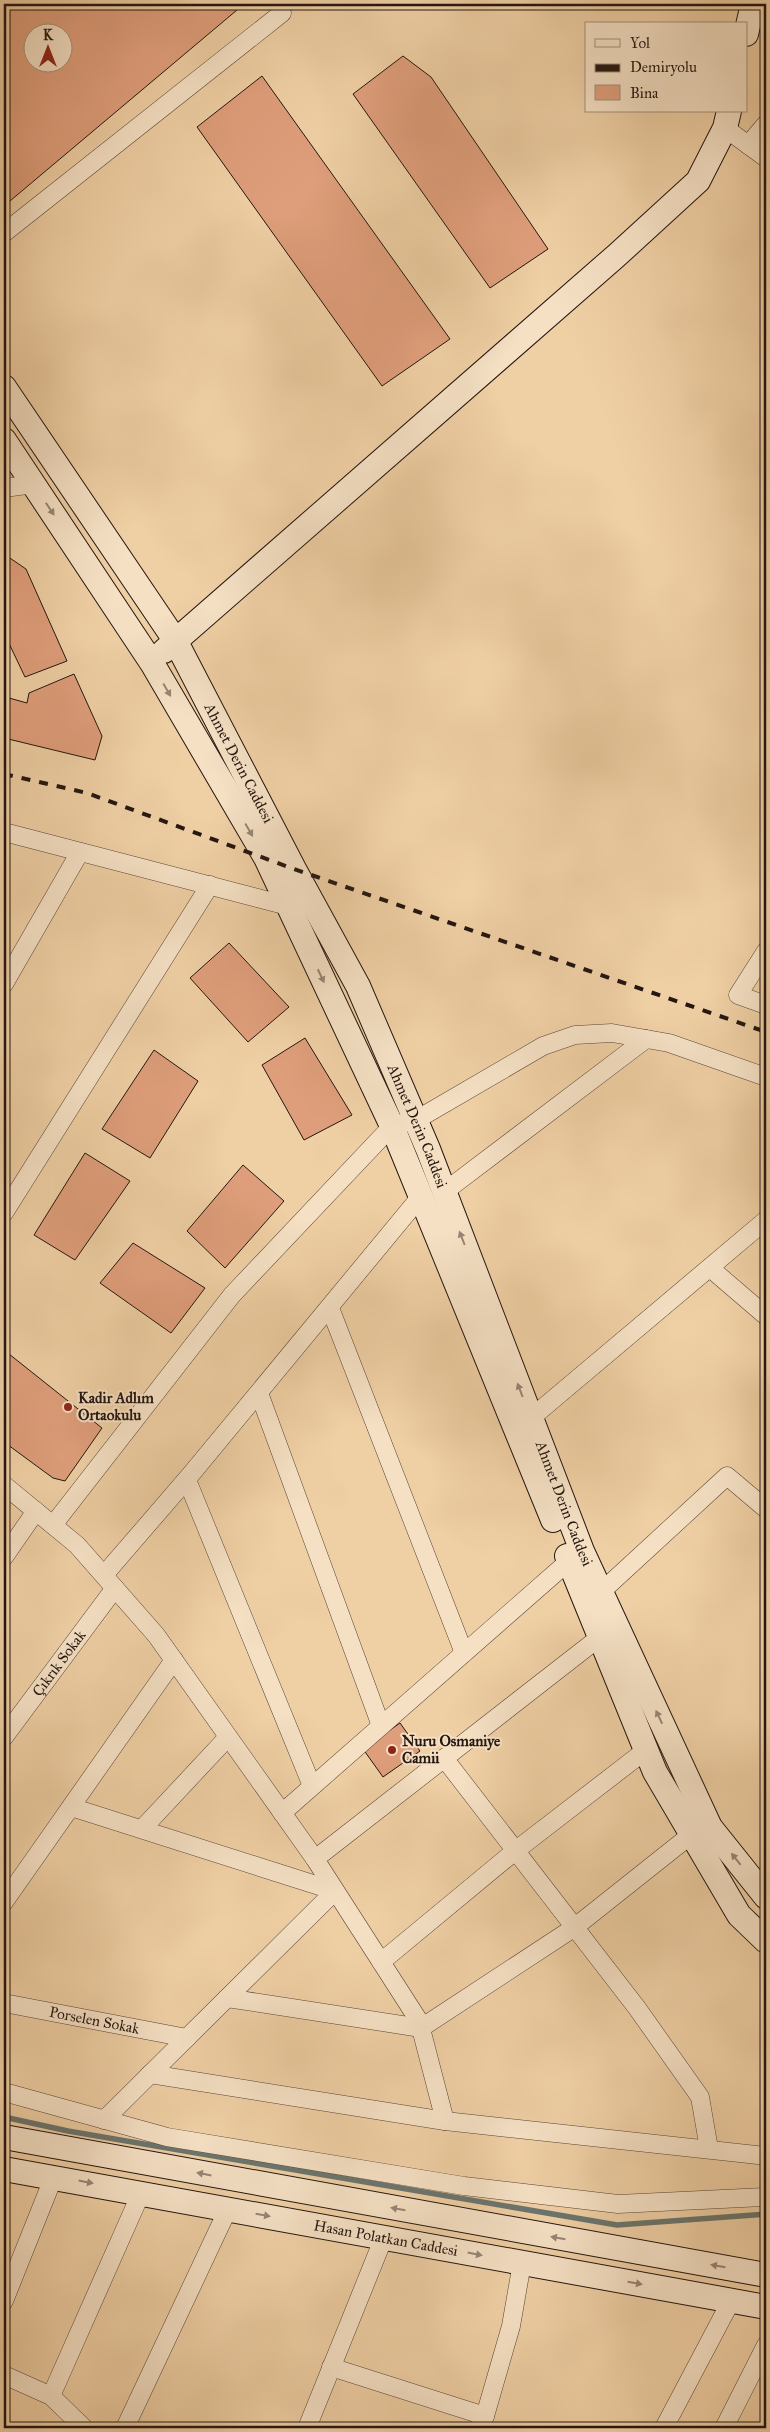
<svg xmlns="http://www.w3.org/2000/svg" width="770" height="2432" viewBox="0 0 770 2432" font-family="'IM FELL Great Primer',serif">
  <rect width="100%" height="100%" fill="#efcfa4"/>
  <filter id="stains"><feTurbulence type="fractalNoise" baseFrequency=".004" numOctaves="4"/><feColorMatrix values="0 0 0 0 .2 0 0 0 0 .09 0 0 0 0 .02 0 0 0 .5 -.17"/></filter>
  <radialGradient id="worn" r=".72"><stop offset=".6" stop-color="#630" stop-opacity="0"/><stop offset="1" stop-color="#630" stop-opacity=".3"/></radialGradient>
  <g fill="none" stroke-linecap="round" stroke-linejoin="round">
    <!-- stream -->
    <path stroke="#6b756e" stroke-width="5.5" d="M4,2117L68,2131L617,2225L766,2214"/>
  </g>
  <!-- building -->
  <path fill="#df9e7b" stroke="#241610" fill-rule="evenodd" d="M4,4H231L237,10L4,206ZM32,32H62V62H32Z
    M403,56L431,77L548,249L490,288L353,94Z
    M262,76L450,339L382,386L197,127Z
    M4,554L26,569L67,661L25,677L4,633Z
    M74,674L102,736L95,760L4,738L9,698L27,703L29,693Z
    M229,943L289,1007L248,1042L190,978Z
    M305,1038L352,1115L304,1140L262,1065Z
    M154,1050L198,1081L150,1158L102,1129Z
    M85,1153L130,1181L75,1260L34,1235Z
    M243,1165L284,1201L225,1268L187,1231Z
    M133,1243L205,1288L171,1333L100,1283Z
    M4,1350L102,1428L65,1481L53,1478L4,1442Z
    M400,1723L420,1751L383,1777L363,1749Z"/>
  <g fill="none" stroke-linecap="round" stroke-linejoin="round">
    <!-- street casing -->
    <g stroke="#574435" stroke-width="19">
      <g id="street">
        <path d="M725,128L766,158"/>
        <path d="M748,145L766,124"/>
        <path d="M4,233L282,13"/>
        <path d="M4,488L34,484"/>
        <path d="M4,832L288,906"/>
        <path d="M766,951L738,995L766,1005"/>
        <path d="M4,984L80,852"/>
        <path d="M444,1192L646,1039"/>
        <path d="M4,1213L210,885"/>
        <path d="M710,1268L766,1316"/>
        <path d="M330,1308L464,1653"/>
        <path d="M259,1393L381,1726"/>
        <path d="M531,1418L766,1220"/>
        <path d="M187,1480L312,1786"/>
        <path d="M4,1485L77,1545L156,1635L315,1859L419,2021L445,2121"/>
        <path d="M53,1525L232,1295L392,1126L416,1120L543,1046L575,1035L612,1033L669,1043L766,1077"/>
        <path d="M4,1557L36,1511"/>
        <path d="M104,1575L192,1473L421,1196"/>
        <path d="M601,1592L727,1476L766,1509"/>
        <path id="s1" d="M4,1737L115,1588"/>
        <path d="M444,1758L637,2008L700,2097L709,2149"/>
        <path d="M71,1807L335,1891L104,2120"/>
        <path d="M282,1813L569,1561"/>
        <path d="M142,1829L228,1737"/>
        <path d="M315,1859L600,1637"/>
        <path d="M4,1902L174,1660"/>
        <path d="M381,1962L515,1851L646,1750"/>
        <path d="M227,1998L421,2028L575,1927L692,1834"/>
        <path id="s2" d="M4,2003L187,2038"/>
        <path d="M150,2074L445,2121L766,2156"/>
        <path d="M4,2092L167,2137L464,2186L618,2204L766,2197"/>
        <path d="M4,2301L54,2176"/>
        <path d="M331,2367L485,2416"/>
        <path d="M4,2375L51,2396L84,2428"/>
        <path d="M51,2396L141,2193"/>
        <path d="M125,2428L228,2209"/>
        <path d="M307,2428L384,2237"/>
        <path d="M479,2428L485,2416L511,2326L522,2263"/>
        <path d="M664,2428L731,2301"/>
        <path d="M724,2428L766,2345"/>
      </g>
    </g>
    <!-- secondary casing -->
    <g stroke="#241610" stroke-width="26">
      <g id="secondary">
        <path d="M746,34L753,4"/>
        <path id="s3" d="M4,387L175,640L294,869L358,986L428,1149L582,1551L710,1827L766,1897"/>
        <path d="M4,440L152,663L266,858L392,1126L553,1520"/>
        <path d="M164,651L616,256L698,181L725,128L729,111"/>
        <path d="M567,1556L655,1772L739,1915L766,1941"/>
        <path d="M4,2137L766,2275"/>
        <path id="s4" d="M4,2169L766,2307"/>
      </g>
    </g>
    <!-- street -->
    <use href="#street" stroke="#f5e0c4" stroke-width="18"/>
    <!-- secondary -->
    <use href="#secondary" stroke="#f5e0c4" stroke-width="24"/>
    <!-- rail -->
    <path stroke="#241610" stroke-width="4" stroke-dasharray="9 9" stroke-linecap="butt" d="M4,774L87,793L294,869L766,1032"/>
  </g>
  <!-- one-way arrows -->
  <defs><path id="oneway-solid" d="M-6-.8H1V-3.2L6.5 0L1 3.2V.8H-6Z" transform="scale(1.25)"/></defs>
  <g fill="#978573">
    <use href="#oneway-solid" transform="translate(50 509) rotate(56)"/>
    <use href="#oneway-solid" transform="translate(167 690) rotate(60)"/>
    <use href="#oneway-solid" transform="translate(249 830) rotate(60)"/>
    <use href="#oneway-solid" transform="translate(321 976) rotate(65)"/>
    <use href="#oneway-solid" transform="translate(462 1238) rotate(-111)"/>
    <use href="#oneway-solid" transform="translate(520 1390) rotate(-111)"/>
    <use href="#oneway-solid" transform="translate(659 1717) rotate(-115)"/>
    <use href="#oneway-solid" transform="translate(736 1859) rotate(-129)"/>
    <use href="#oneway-solid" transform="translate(204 2174) rotate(-169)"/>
    <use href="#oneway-solid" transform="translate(86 2182) rotate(11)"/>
    <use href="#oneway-solid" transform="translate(398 2209) rotate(-170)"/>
    <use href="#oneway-solid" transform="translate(263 2215) rotate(10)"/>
    <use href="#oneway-solid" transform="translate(558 2238) rotate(-170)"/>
    <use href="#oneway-solid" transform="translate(475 2254) rotate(11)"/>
    <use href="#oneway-solid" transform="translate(718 2266) rotate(-170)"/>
    <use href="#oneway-solid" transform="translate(635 2283) rotate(10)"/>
  </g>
  <!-- markers -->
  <g fill="#8f2418" stroke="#f5e0c4" stroke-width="2">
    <circle cx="68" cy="1407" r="5"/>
    <circle cx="392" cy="1750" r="5"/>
  </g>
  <g text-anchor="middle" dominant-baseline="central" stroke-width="4" stroke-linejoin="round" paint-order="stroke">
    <!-- street labels -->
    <g font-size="15" fill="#241610" stroke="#f5e0c4">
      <text stroke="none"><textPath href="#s3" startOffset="444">Ahmet Derin Caddesi</textPath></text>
      <text stroke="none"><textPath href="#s3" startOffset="849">Ahmet Derin Caddesi</textPath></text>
      <text stroke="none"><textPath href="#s3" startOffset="1254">Ahmet Derin Caddesi</textPath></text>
      <text stroke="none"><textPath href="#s1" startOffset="92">Çıkrık Sokak</textPath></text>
      <text stroke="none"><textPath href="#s2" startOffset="92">Porselen Sokak</textPath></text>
      <text stroke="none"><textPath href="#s4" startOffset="388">Hasan Polatkan Caddesi</textPath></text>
    </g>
    <!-- poi labels -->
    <g font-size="15" font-weight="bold" fill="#241610" stroke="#f5e0c4" text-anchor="start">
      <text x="78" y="1398">Kadir Adlım<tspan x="78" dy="17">Ortaokulu</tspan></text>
      <text x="402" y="1741">Nuru Osmaniye<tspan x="402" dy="17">Camii</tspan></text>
    </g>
  </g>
  <!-- margin -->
  <rect width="770" height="2432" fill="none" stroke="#efcfa4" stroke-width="20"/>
  <rect x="5" y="5" width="760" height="2422" fill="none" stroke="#241610" stroke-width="2.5"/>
  <rect x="10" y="10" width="750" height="2412" fill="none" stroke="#241610"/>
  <!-- legend -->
  <rect x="585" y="22" width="162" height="90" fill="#f5e0c4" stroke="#a18f7c"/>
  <rect x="595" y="39" width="25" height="8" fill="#f5e0c4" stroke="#a18f7c"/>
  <text x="630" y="48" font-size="15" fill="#241610">Yol</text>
  <rect x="595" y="64" width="25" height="8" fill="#241610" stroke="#a18f7c"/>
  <text x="630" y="72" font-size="15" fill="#241610">Demiryolu</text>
  <rect x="595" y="85" width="25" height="15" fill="#df9e7b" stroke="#a18f7c"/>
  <text x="630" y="98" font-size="15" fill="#241610">Bina</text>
  <!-- north arrow -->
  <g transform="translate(48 48)"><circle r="24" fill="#f5e0c4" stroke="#a18f7c"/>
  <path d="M0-4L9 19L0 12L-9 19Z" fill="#8f2418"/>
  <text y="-8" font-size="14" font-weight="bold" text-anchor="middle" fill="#241610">K</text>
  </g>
  <rect width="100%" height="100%" filter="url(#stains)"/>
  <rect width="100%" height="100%" fill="url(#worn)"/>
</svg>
